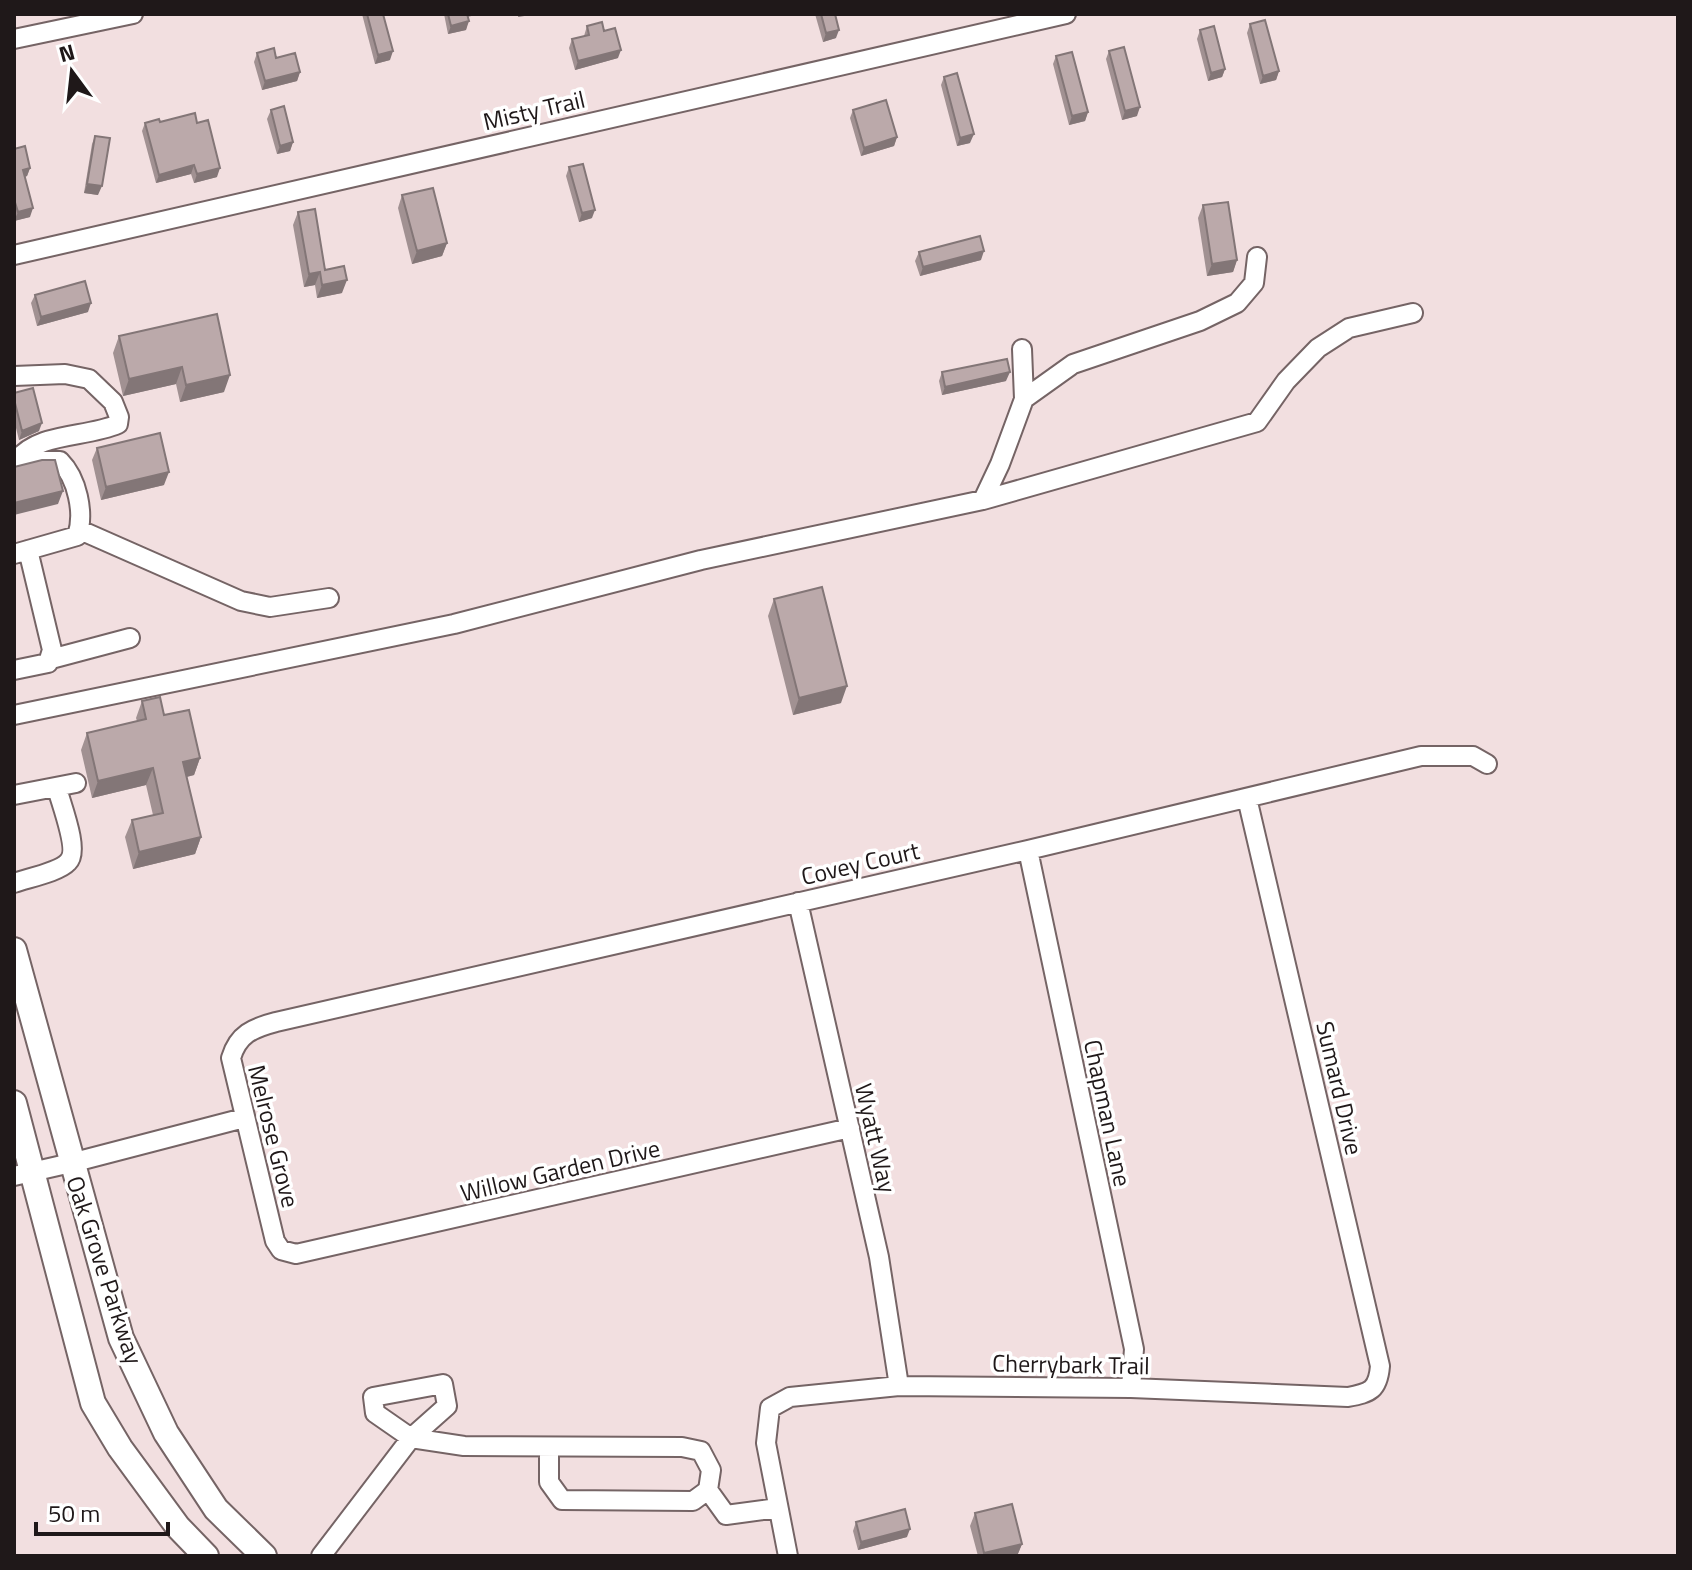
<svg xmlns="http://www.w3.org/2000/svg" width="1692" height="1570" viewBox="0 0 1692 1570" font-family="'Titillium Web',sans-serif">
  <rect width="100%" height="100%" fill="#f2dfe0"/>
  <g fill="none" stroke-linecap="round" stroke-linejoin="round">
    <!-- minor casing -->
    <g stroke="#756465" stroke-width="22">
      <path id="minor" d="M14,39L133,14
        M14,255L1066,14
        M1022,349L1024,399
        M14,376L65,374L89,379L113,402L119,417L118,424C86,438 39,432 17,460
        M14,461H60C77,478 85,513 77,536L14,554
        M983,500L1000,464L1024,399L1073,364L1200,321L1237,303L1254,283L1257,257
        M80,530L241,601L270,607L329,598
        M51,659L130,638
        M14,670L48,663L52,650L28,550
        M14,715L454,624L701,560L983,500L1257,422L1286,381L1318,348L1349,328L1413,313
        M14,795L76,783
        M1028,850L1134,1349L1131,1388
        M14,883C28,878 59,872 68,862C80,851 61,804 57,788
        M798,902L879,1257L899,1386
        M850,1128L296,1254L281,1250L275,1241L231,1058C238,1034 253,1028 276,1022L1028,850L1421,756H1473L1487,764
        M14,1176L71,1163L244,1118
        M443,1384L447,1406L411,1438L375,1413L373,1397Z
        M708,1490L726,1515L778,1508
        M321,1556L411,1438L464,1446L682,1447L701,1451L711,1470L708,1490L693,1501L562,1500L549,1482V1448
        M788,1556L766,1443L770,1408L790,1397L899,1386L1131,1388L1348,1397C1370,1393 1378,1390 1380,1366L1247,798"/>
    </g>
    <!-- major casing -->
    <g stroke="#756465" stroke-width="28">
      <path id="major" d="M14,950L121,1338L166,1433L216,1509L264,1556
        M14,1103L93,1403L120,1448L178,1527L206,1556"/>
    </g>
    <!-- minor -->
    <use href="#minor" stroke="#fff" stroke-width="18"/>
    <!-- major -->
    <use href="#major" stroke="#fff" stroke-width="24"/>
  </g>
  <!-- wall -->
  <path fill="#a19192" d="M362,14H383L390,60L375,64Z
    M444,14H478L468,17L466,30L448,34Z
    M815,14H835L836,38L823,42Z
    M1250,24L1279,71L1276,80L1260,84L1247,33Z
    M587,26L604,31L618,58L575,70L569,48L572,39L584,36Z
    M1200,30L1225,69L1222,77L1208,81L1197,39Z
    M1109,51L1137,116L1122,120L1106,59Z
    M257,53L300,72L297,81L262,90L254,62Z
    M1056,56L1088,112L1085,121L1069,125L1053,64Z
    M944,77L970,143L957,146L941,85Z
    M271,110L293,142L290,151L277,154L267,119Z
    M853,110L897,137L894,146L861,156L850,118Z
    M145,123H197L217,177L194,183L191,174L156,183L142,131Z
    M95,136L98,195L84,193L92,144Z
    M14,149L30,168L27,176L25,177L30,217L14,221Z
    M569,167L592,218L579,222L566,176Z
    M402,195L447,243L442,256L412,264L398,208Z
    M1203,205L1237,260L1233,272L1207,276L1198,218Z
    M298,212L325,270L342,293L317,298L315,285L304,287L293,225Z
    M919,252L981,260L920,276L915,261Z
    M35,295L88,312L37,326L31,303Z
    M217,314L224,392L180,402L176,384L123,396L113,353L119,336Z
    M942,372L1006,381L942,395L939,381Z
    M14,393L39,431L19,440L14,420Z
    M97,448L164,485L101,500L92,460Z
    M774,599L841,703L793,715L768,616Z
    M142,701L164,715L200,758L194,775L187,777L201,837L195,854L133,869L125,837L132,820L153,815L146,785L92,798L81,750L87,733L137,721L136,718Z
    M975,1513L1022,1544L1017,1556H978L970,1526Z
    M856,1522L907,1537L858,1550L853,1531Z"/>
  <!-- shaded-wall -->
  <path fill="#837677" d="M519,14H537L518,17Z
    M469,21L466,30L448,34L451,26Z
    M839,30L836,38L823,42L826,33Z
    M621,50L618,58L575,70L578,61Z
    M393,51L390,60L375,64L378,55Z
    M1225,69L1222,77L1208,81L1211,73Z
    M1279,71L1276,80L1260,84L1263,76Z
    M300,72L297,81L262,90L265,81Z
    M1140,107L1137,116L1122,120L1125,111Z
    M1088,112L1085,121L1069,125L1072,116Z
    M974,134L970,143L957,146L960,138Z
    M897,137L894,146L861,156L864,148Z
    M293,142L290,151L277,154L280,146Z
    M194,165L191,174L156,183L159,175Z
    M30,168L27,176L20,178L23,170Z
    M220,168L217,177L194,183L197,174Z
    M87,184L102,186L98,195L84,193Z
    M33,208L30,217L14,221L18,212Z
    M595,210L592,218L579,222L582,213Z
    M447,243L442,256L412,264L417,251Z
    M984,251L981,260L920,276L923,267Z
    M1237,260L1233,272L1207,276L1212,264Z
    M320,272L315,285L304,287L309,274Z
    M347,280L342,293L317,298L322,285Z
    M91,303L88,312L37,326L41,317Z
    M182,367L176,384L123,396L129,379Z
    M1010,372L1006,381L942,395L945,387Z
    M230,375L224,392L180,402L186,385Z
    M42,423L39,431L19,440L22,431Z
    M169,472L164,485L101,500L106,487Z
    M63,491L58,504L14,515V503Z
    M847,686L841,703L793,715L799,698Z
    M200,758L194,775L177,779L183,762Z
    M153,768L146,785L92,798L98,781Z
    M201,837L195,854L133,869L139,852Z
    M910,1529L907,1537L858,1550L861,1542Z
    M1022,1544L1017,1556H983L984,1553Z"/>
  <!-- building -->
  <path fill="#bba9aa" stroke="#837677" stroke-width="2" d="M367,14H383L393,51L378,55Z
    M448,14H467L469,21L451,26Z
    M821,14H835L839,30L826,33Z
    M1265,20L1279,71L1263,76L1250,24Z
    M602,22L604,31L615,28L621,50L578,61L572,39L589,35L587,26Z
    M1214,26L1225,69L1211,73L1200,30Z
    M1124,47L1140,107L1125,111L1109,51Z
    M274,48L276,58L295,53L300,72L265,81L257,53Z
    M1072,52L1088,112L1072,116L1056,56Z
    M957,73L974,134L960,138L944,77Z
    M886,100L897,137L864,148L853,110Z
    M284,106L293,142L280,146L271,110Z
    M195,113L197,123L208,120L220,168L197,174L194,165L159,175L145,123L159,119L160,122Z
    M95,136L110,138L102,186L87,184Z
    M25,146L30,168L23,170L33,208L18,212L14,199V149Z
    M583,164L595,210L582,213L569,167Z
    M433,188L447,243L417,251L402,195Z
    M1228,202L1237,260L1212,264L1203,205Z
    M315,209L325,270L344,266L347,280L322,285L320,272L309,274L298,212Z
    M980,236L984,251L923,267L919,252Z
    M85,281L91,303L41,317L35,295Z
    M217,314L230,375L186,385L182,367L129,379L119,336Z
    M1007,359L1010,372L945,387L942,372Z
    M33,388L42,423L22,431L14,399V393Z
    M160,433L169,472L106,487L97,448Z
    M42,460H55L63,491L14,503V467Z
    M822,587L847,686L799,698L774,599Z
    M160,697L164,715L189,710L200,758L183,762L201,837L139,852L132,820L163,813L153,768L98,781L87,733L146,719L142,701Z
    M1012,1504L1022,1544L984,1553L975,1513Z
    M905,1509L910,1529L861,1542L856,1522Z"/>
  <g text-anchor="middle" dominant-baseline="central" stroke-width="7" stroke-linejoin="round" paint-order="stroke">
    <!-- street labels -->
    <g font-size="24" fill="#1f1819" stroke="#fff">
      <text transform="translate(534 110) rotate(-13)">Misty Trail</text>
      <text transform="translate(860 863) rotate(-13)">Covey Court</text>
      <text transform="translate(1340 1088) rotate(77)">Sumard Drive</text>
      <text transform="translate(1108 1113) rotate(78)">Chapman Lane</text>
      <text transform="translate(274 1136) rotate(76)">Melrose Grove</text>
      <text transform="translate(876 1138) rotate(77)">Wyatt Way</text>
      <text transform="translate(560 1170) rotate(-13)">Willow Garden Drive</text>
      <text transform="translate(105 1270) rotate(72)">Oak Grove Parkway</text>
      <text transform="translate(1071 1364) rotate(1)">Cherrybark Trail</text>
    </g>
  </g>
  <!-- border -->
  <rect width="1692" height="1570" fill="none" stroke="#1f1819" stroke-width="32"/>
  <!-- north arrow -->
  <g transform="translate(72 72) rotate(345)" stroke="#ffffff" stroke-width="6" paint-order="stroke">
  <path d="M0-6L14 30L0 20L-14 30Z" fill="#1f1819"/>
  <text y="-12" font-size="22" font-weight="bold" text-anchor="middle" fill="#1f1819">N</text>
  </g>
  <!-- scale -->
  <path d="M36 1522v12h132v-12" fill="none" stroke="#1f1819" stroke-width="4"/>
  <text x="48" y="1522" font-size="24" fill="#1f1819" stroke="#ffffff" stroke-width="6" paint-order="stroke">50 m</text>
</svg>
